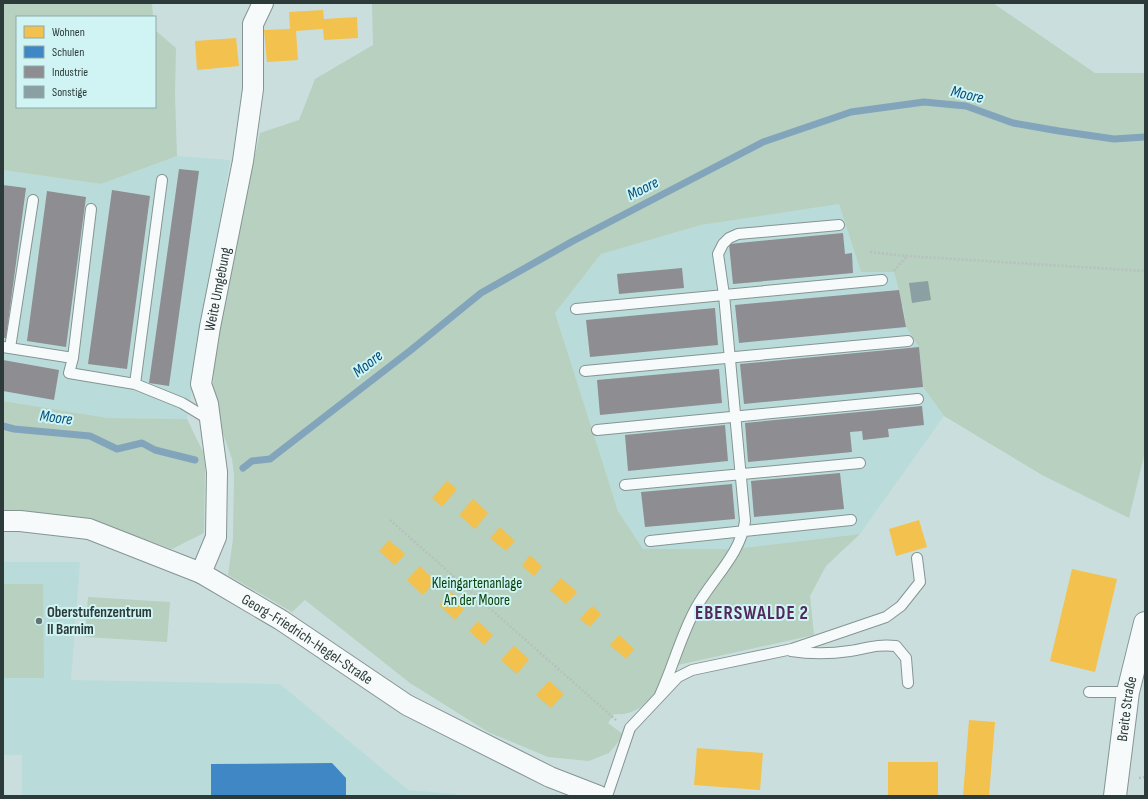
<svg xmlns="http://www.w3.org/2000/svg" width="1148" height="799" viewBox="0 0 1148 799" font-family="'Sofia Sans Condensed',sans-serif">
  <rect width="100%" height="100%" fill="#cadfdd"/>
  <!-- built -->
  <path fill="#b9dcda" d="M177,156L230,160L187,419L108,418L3,401V170L101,184Z
    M839,204L861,272H894L899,290L901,306H903L906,327L919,347L923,387L944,416L860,534L734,549H643L618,511L555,313L601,254L701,225Z
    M3,562H80L71,680L280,684L408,790L456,794L460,796H22V755H3Z"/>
  <!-- green -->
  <path fill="#b7d0bf" d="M3,3H152L153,17H17V107H155V30L176,48L175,95L177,156L101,184L3,170Z
    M372,3H993L1095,73H1145V452L1129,518L1042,475L944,416L923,387L919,347L906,327L903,306H901L899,290L894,272H861L839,204L701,225L601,254L555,313L618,511L643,549H734L860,534L826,566L810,596L814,635L673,666C658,688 645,717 614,714L608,723L624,735L609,753L589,761L548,757L488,732L410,683L305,600L292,612L228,575L233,539L234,474L232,459L212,403L216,331L260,133L299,120L315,79L373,45Z
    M3,401L108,418L187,419L203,452L205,467L204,533L172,549L97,522L39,513L3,512Z
    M3,584H43L44,678H3Z
    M88,597L170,602L167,642L85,637Z"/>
  <!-- homes -->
  <path fill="#f2c14e" d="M323,10L324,19L357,17L358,38L324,40L323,29L296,31L298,60L267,62L264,30L290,29L289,12Z
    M236,38L239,66L197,70L195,41Z
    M447,481L457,489L442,507L432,498Z
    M473,499L488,513L475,529L459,515Z
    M919,520L927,547L896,556L889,529Z
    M500,527L515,541L506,551L490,538Z
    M389,540L405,554L395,565L379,551Z
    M530,555L542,566L534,576L522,566Z
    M420,566L435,581L423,595L407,580Z
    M1072,569L1117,579L1095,672L1050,661Z
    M561,578L577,592L566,604L550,590Z
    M451,592L461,600L457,603L464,609L455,620L439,605Z
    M592,606L601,614L590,627L580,619Z
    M478,621L493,635L484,645L469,631Z
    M619,635L634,649L626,659L610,645Z
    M514,646L529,659L517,674L501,660Z
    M549,681L564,694L551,708L536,695Z
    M969,720L995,722L989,796H963Z
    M697,748L763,753L760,790L694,785Z
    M888,762H938V796H888Z"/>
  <!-- schools -->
  <path fill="#3f88c5" d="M332,763L346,778V796H211V764Z"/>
  <!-- industry -->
  <path fill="#8d8d92" d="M179,169L199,171L169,386L149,383Z
    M3,185L26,188L6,338H3Z
    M112,190L150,196L127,369L88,364Z
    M47,191L86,197L66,347L27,341Z
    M843,233L845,254L852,253L853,273L733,284L729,244Z
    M682,268L684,288L619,294L617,274Z
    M899,290L906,327L739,343L735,305Z
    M715,308L718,345L590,357L586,320Z
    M919,347L923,387L744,404L740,364Z
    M3,360L59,370L54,400L3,391Z
    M719,369L722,403L600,415L597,380Z
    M922,406L924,425L888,429L889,437L863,440L862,431L850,432L852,452L748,462L745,423Z
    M725,425L728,461L628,471L625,435Z
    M840,473L844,509L754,517L751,481Z
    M732,484L735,519L645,527L641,492Z"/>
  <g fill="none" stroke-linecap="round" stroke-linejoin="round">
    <!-- stream -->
    <path stroke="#82a5bc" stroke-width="7" d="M3,426L14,429L90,436L117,449L142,443L155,450L195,460
      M243,468L252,461L270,459L411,350L481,293L573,241L763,142L851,112L924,102L966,106L1013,123L1059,131L1114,139L1145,137"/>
  </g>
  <!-- building -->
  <path fill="#8aa0a2" d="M928,281L931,300L912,303L909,283Z"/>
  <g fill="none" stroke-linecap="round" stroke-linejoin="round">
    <!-- service casing -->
    <g stroke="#859493" stroke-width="12">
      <path id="service" d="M576,309L882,280
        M3,347L73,358L91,209
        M10,348L33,200
        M73,358L69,373L135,384L182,403L210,420
        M585,371L908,341
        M135,384L162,180
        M597,430L918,399
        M625,485L860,463
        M650,541L851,520
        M791,651C810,654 830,654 850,651C868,648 877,644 896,646L906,658L908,683
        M1089,692H1128
        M660,695C673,667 681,635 696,608C711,580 741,554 745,521L724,295L718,254L723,244L729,238L738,234L839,225
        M607,796L630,728L678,677L692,670L792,649L886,617L901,606L920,582L917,558"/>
    </g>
    <!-- minor casing -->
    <g stroke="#859493" stroke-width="22">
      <g id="minor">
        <path id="s1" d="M3,521H20L89,529L201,573L281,620L407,705L550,777L599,796"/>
        <path id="s2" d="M201,573L216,537L217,472L208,404L201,384L210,327L243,161L253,89V24L263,3"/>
      </g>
    </g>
    <!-- secondary casing -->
    <g stroke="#859493" stroke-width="24">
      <g id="secondary">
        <path id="s3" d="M1115,796L1128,692L1145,623"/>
      </g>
    </g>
    <!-- path -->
    <path stroke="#b8c0bf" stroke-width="2.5" stroke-dasharray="2 2" stroke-linecap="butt" d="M870,252L906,256L1145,271
      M894,271L906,257
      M390,520L616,720
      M1139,778L1145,777"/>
    <!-- service -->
    <use href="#service" stroke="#f7fafa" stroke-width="10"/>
    <!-- minor -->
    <use href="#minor" stroke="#f7fafa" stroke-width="20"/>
    <!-- secondary -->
    <use href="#secondary" stroke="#f7fafa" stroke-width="22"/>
  </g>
  <!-- markers -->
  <circle fill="#637473" stroke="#cff4f3" stroke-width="1.5" cx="39" cy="621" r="4"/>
  <g text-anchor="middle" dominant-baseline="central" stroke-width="4" stroke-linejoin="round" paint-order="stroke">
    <!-- street labels -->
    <g font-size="15" fill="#2c3b3a" stroke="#cff4f3">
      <text stroke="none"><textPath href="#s2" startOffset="290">Weite Umgebung</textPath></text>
      <text stroke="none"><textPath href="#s1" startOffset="332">Georg-Friedrich-Hegel-Straße</textPath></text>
      <text stroke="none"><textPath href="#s3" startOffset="88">Breite Straße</textPath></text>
    </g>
    <!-- park labels -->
    <g font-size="15" fill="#0d420d" stroke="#cff4f3">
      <text x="477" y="583">Kleingartenanlage<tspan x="477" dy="17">An der Moore</tspan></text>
    </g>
    <!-- poi labels -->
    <g font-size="15" font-weight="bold" fill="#2c3b3a" stroke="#cff4f3" text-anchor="start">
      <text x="47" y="612">Oberstufenzentrum<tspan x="47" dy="17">II Barnim</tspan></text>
    </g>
    <!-- water labels -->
    <g font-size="16" font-style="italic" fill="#054e7b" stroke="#cff4f3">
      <text transform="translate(967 95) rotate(13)">Moore</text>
      <text transform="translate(643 189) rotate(-27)">Moore</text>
      <text transform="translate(368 364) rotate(-38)">Moore</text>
      <text transform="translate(56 418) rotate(7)">Moore</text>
    </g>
    <!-- district labels -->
    <g font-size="19" font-weight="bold" letter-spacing="1" fill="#53285c" stroke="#cff4f3">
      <text x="752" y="613">EBERSWALDE 2</text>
    </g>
  </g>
  <!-- border -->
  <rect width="1148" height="799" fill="none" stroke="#2c3b3a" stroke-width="8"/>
  <!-- legend -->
  <rect x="16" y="16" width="140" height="92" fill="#cff4f3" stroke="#8eaaa9"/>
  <rect x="24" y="26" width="20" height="12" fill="#f2c14e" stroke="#8eaaa9"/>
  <text x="52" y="36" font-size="12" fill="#2c3b3a">Wohnen</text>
  <rect x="24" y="46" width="20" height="12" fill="#3f88c5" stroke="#8eaaa9"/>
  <text x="52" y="56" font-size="12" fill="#2c3b3a">Schulen</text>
  <rect x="24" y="66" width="20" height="12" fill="#8d8d92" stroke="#8eaaa9"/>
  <text x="52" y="76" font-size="12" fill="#2c3b3a">Industrie</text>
  <rect x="24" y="86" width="20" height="12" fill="#8aa0a2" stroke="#8eaaa9"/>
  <text x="52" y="96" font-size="12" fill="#2c3b3a">Sonstige</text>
</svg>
